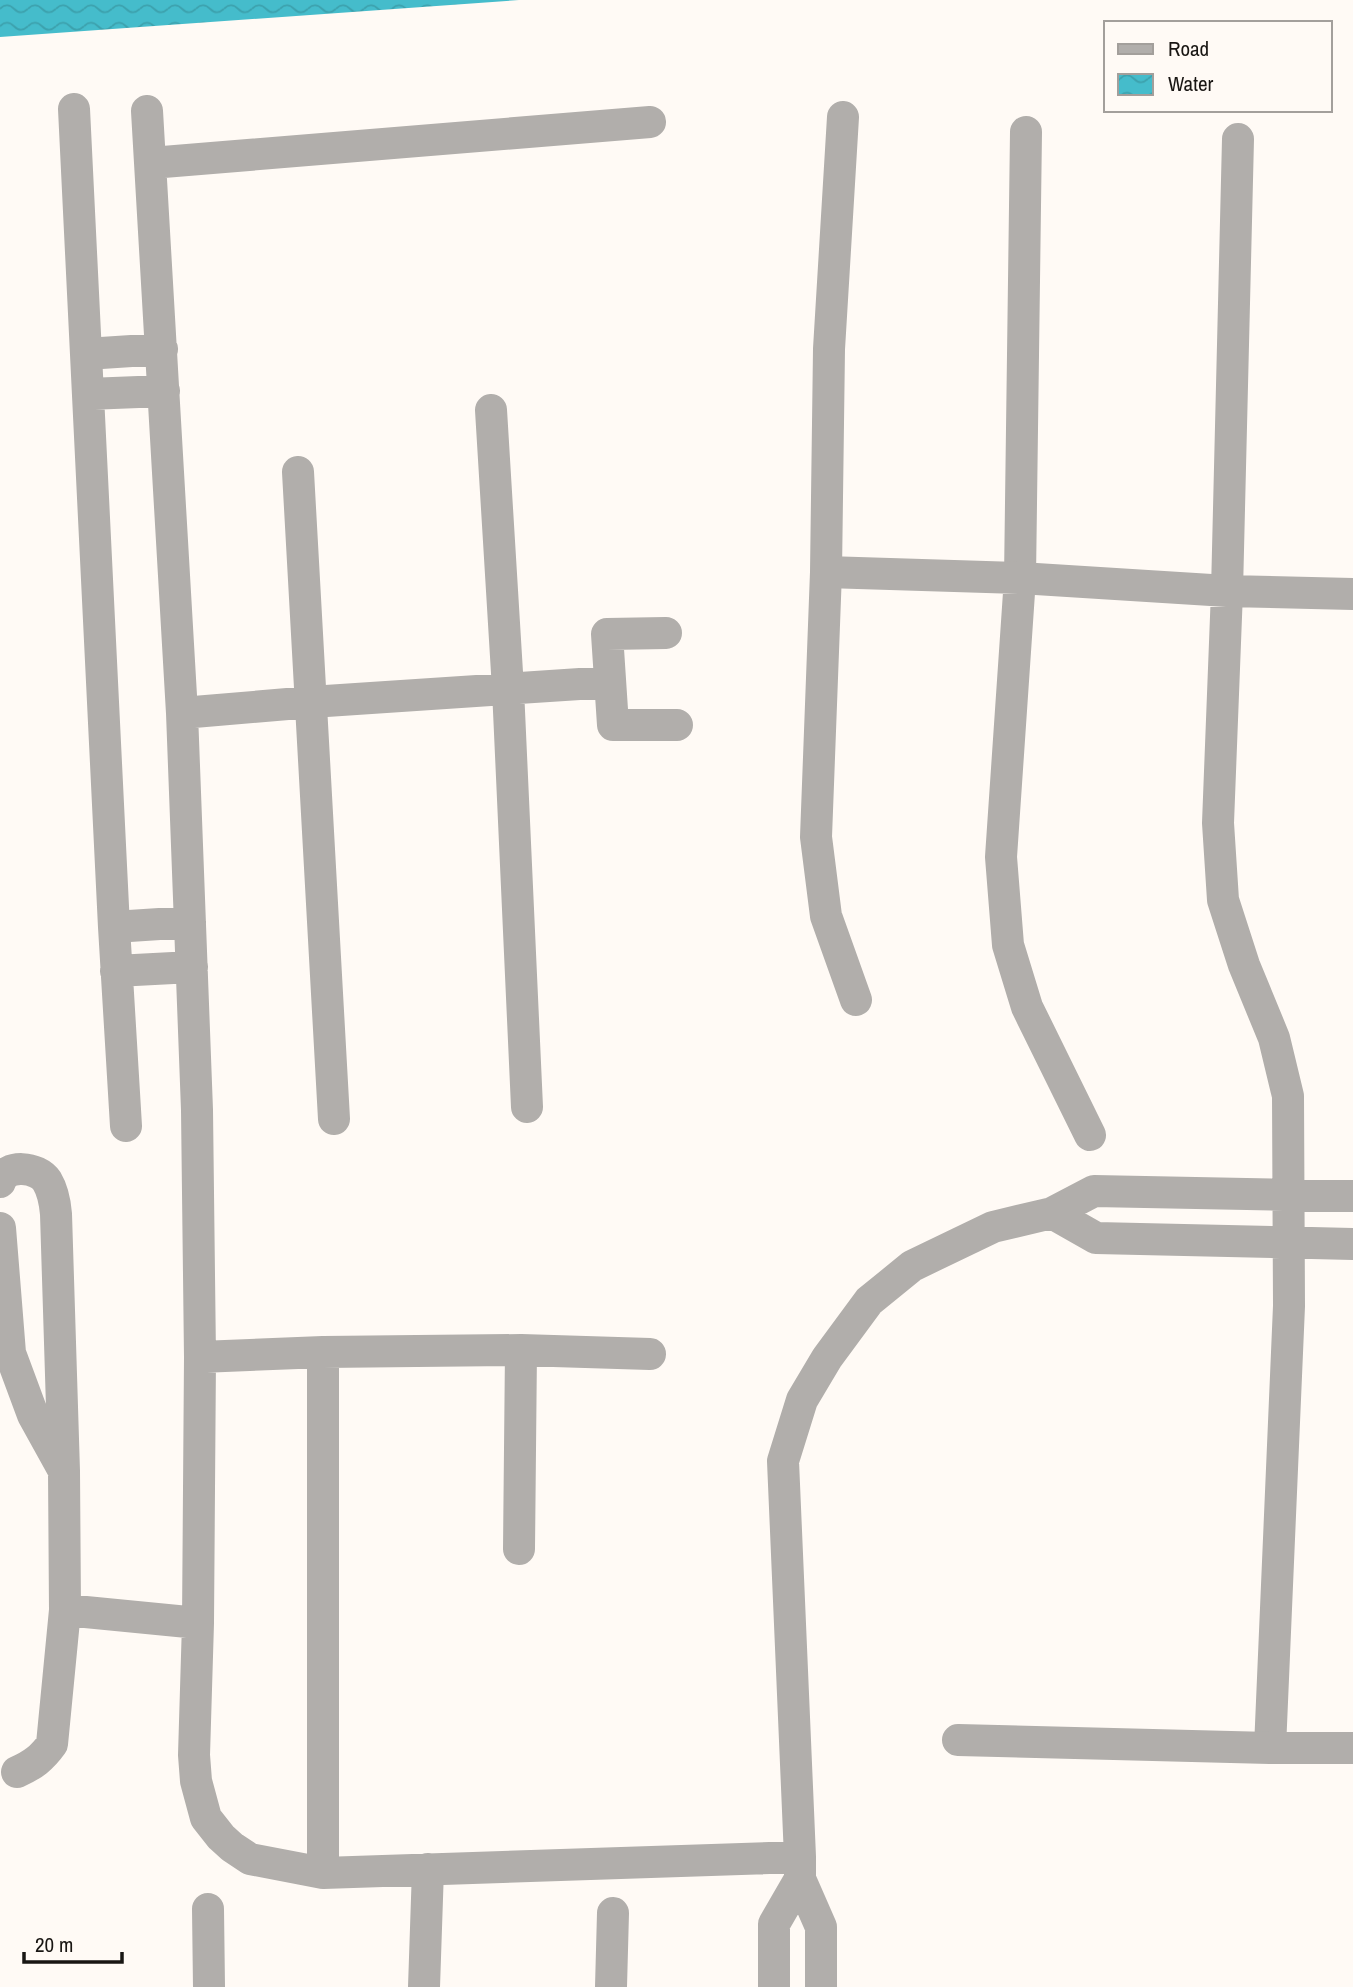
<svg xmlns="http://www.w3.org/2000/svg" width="1353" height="1987" viewBox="0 0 1353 1987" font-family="'Archivo Narrow',sans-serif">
  <defs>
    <pattern id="water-waves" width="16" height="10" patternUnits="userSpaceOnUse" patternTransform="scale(1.75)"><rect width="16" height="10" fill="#45bccb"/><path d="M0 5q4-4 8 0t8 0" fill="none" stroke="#3ca1ad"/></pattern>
  </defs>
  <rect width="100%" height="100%" fill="#fffaf5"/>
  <!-- water -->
  <path fill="url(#water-waves)" d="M0,0H519L0,37Z"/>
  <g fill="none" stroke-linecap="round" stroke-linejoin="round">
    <!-- street -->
    <path stroke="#b1aeab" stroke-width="32" d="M74,109L114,927L126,1126
      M147,111L182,713L197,1110L200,1357L198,1623L194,1755L196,1781L206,1818L221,1837L232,1847L250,1859L323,1873L800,1857
      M843,117L829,349L826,572L816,837L826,916L856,1000
      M1026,132L1020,578L1001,857L1008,945L1027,1007L1090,1135
      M1238,139L1227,591L1218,823L1223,900L1244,965L1274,1038L1288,1096L1289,1306L1270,1748
      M151,163L650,122
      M86,354L162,349
      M88,394L164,391
      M491,410L508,689L527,1107
      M298,472L334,1119
      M826,572L1020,578L1227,591L1353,594
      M666,633L607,634L613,725H677
      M182,713L311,702L610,682
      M114,927L190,922
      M116,971L192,967
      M0,1182C6,1163 38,1167 47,1181C53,1191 55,1202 56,1214L64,1471L33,1415L10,1353L0,1228
      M1052,1213L1096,1238L1353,1244
      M521,1350L650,1354
      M323,1352V1873
      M200,1357L323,1352L521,1350L519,1549
      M65,1610L198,1623
      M958,1740L1270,1748H1353
      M17,1772C33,1765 42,1758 52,1744L65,1610L64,1471
      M208,1909L209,1987
      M424,1987L428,1869
      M611,1987L613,1913
      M774,1987V1924L800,1879
      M821,1987V1927L800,1879V1857L783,1461L802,1400L827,1358L869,1301L912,1266L993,1227L1052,1213L1094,1191L1353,1196"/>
  </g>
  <!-- legend -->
  <rect x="1104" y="21" width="228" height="91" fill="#fffaf5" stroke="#a39f9b" stroke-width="2"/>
  <rect x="1118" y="44" width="35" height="10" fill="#b1aeab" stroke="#a39f9b" stroke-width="2"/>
  <text x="1168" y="56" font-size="21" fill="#191613">Road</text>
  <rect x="1118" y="74" width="35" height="21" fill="url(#water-waves)" stroke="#a39f9b" stroke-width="2"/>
  <text x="1168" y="91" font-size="21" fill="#191613">Water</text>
  <!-- scale -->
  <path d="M24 1952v10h98v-10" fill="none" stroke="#191613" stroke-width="3.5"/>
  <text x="35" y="1952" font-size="21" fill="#191613" stroke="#fffaf5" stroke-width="5" paint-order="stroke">20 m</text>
</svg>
